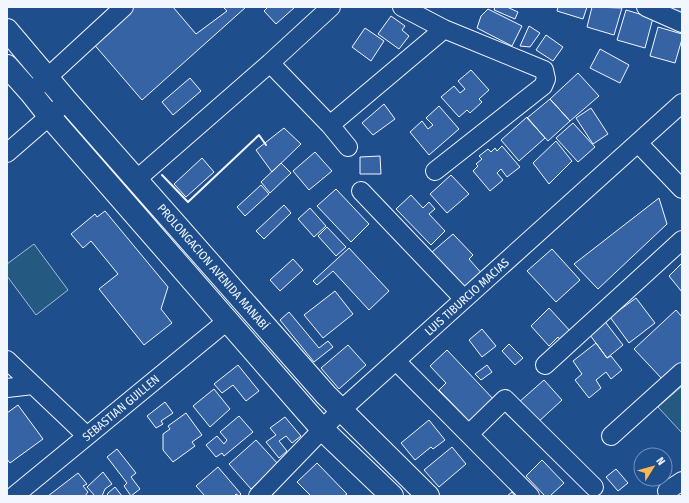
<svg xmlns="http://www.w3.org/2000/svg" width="689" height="503" viewBox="0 0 689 503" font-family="'Fira Sans Condensed',sans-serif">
  <rect width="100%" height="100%" fill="#1f4e8c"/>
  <!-- green -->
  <path fill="#245a82" stroke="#a8bbd7" d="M34,244L68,290L36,315L7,276V264Z
    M682,386V433L658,407Z"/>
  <!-- building -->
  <path fill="#3563a3" stroke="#f2f6ff" d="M128,7H173L196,34L227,11L223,7H246L142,100L92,42Z
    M268,7H295L276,24L264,11Z
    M495,7H507L518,12L515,19L494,10Z
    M558,7H587L583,19L557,11Z
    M592,7L622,8L614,35L587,27Z
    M669,7H682V16L668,12Z
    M488,9L522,26L512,46L477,28L481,16Z
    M626,10L653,18L645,48L617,40Z
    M391,16L405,26L402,30L409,36L399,49L378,34Z
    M529,26L540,33L530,47L520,46Z
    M658,27L682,34V39L675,63L650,56Z
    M365,28L384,41L371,61L352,47Z
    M546,35L563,47L553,61L536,50Z
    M600,49L629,65L620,83L590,68Z
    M471,70L489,90L479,99L482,102L470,113L467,110L459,117L441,97L454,86L460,93L465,89L458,81Z
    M578,73L599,96L570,121L550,99Z
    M190,78L201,91L173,115L162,102Z
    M550,99L570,121L548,141L527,118Z
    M384,104L395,119L373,135L362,123Z
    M439,106L459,129L429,155L410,132L422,121L428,129L433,125L426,118Z
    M591,108L608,134L593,144L576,118Z
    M527,117L545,138L519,161L501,140Z
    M573,123L595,147L578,162L556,138Z
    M284,128L301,144L272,172L256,150Z
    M556,141L572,161L549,184L533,163Z
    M502,146L520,167L507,177L501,169L497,173L503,180L490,191L473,171L478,166L476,164L482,159L479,156L488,149L491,152L495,148L497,151Z
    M315,152L332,171L309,190L293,171Z
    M380,156L381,174H360V157Z
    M202,158L214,172L186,197L174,184Z
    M281,163L291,173L270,193L261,182Z
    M451,175L469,194L447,213L430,194Z
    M261,185L269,194L245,216L237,207Z
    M336,189L369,224L351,242L317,206Z
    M411,195L423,208L429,202L435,209L429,214L445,231L431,245L396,209Z
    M659,198L667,224L598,289L574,264Z
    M284,205L291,213L264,239L256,231Z
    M310,208L326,226L314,237L298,219Z
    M105,211L168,287L161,309L172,323L144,345L99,289L118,274L91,241L83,248L71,234L95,214L97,217Z
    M327,227L346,247L336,256L318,236Z
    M453,234L473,255L469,259L484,276L466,291L432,252Z
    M349,248L389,291L369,310L333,271L317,285L313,281Z
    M552,249L580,280L556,302L527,271Z
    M293,259L303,270L280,291L270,280Z
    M682,263V292L669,276Z
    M335,291L353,314L323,338L304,315Z
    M636,298L655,323L629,343L610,317Z
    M549,308L571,332L561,341L558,337L549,346L531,326Z
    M676,310L682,317V364L664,381L634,349Z
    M289,312L319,348L328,341L333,347L314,362L280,320Z
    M603,319L623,345L607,358L587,331Z
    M482,329L496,346L482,357L469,340Z
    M596,343L607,358L611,356L622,370L611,379L606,372L596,380L601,388L589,398L575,380L582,374L573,361Z
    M509,344L523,358L515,365L502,351Z
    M348,345L366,365L339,389L321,368Z
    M447,350L496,402L473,425L439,390L446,383L430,366Z
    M238,365L259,391L246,401L233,385L222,393L214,384Z
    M487,365L492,372L481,380L475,374Z
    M544,380L562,400L536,424L518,403Z
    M214,389L230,409L210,427L193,406Z
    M165,402L173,413L161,421L163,424L156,428L147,416Z
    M18,405L43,439L10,463L7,459V413Z
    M186,413L202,435L192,442L195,446L173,462L163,450V434L170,429L168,426Z
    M239,416L253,432L224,456L222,453L216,457L206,445L217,436L224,444L227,440L220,432Z
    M285,417L301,436L292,443L286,436L279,441L287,451L279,458L266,442L276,435L270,428Z
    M429,420L445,440L433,449L431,447L415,460L401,443Z
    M256,440L278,464L251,489L229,464Z
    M452,447L466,464L439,487L424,470Z
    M117,449L136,473L131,477L140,489L131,496L124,486L127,483L107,457Z
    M542,460L564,483L550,496H545L526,476Z
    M317,463L347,494L344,496H311L297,482Z
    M218,467L241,494L239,496L236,494L234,496H205L196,486Z
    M616,469L628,483L618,491L606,477Z
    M103,472L112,484L105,489L102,496H95L87,487Z
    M78,473L87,484L83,486L88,492L85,496H48Z
    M115,487L122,496H107L108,493Z
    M512,492L515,496H507Z"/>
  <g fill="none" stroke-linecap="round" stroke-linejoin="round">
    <!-- minor casing -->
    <g stroke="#f2f6ff" stroke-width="20">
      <path id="minor" d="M402,7L444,29L544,70L546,79L543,86L435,171
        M646,7L682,23
        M270,63L330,125L444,29
        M37,87L124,7
        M330,125L348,147
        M638,143L682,189
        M7,153L67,101
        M137,179L270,63L331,7
        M361,191L464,299
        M7,360L87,436
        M396,361L530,496
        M545,365L682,240
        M7,388L33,385
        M469,434L505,399L594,487
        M611,436L682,372
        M667,491L682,481
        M14,496L227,321
        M258,496L340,411L682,103"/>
    </g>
    <!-- major casing -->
    <g stroke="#f2f6ff" stroke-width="24">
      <path id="major" d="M7,30L67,101L326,395L428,496
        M7,66L31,93L50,117L307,412L322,429L392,496"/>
    </g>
    <!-- minor -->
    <use href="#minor" stroke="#1f4e8c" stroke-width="18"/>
    <!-- major -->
    <use href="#major" stroke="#1f4e8c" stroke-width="22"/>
    <!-- wall -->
    <path stroke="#f2f6ff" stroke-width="2" d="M162,175L188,202L259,135L266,145"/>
  </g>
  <g text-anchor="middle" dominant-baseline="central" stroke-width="3" stroke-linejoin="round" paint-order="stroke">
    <!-- street labels -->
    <g font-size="12" fill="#f2f6ff" stroke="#1f4e8c">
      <text transform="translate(213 267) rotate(49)">PROLONGACION AVENIDA MANABÍ</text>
      <text transform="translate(467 297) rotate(-42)">LUIS TIBURCIO MACIAS</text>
      <text transform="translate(121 408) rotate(-40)">SEBASTIAN GUILLEN</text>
    </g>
  </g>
  <!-- border -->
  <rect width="689" height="503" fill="none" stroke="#f2f6ff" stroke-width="16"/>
  <!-- north arrow -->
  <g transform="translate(653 467) rotate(53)"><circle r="19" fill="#1f4e8c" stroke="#7391ba"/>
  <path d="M0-3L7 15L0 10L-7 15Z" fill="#ffb74d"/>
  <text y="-6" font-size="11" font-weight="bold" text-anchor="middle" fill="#f2f6ff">N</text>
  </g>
</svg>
